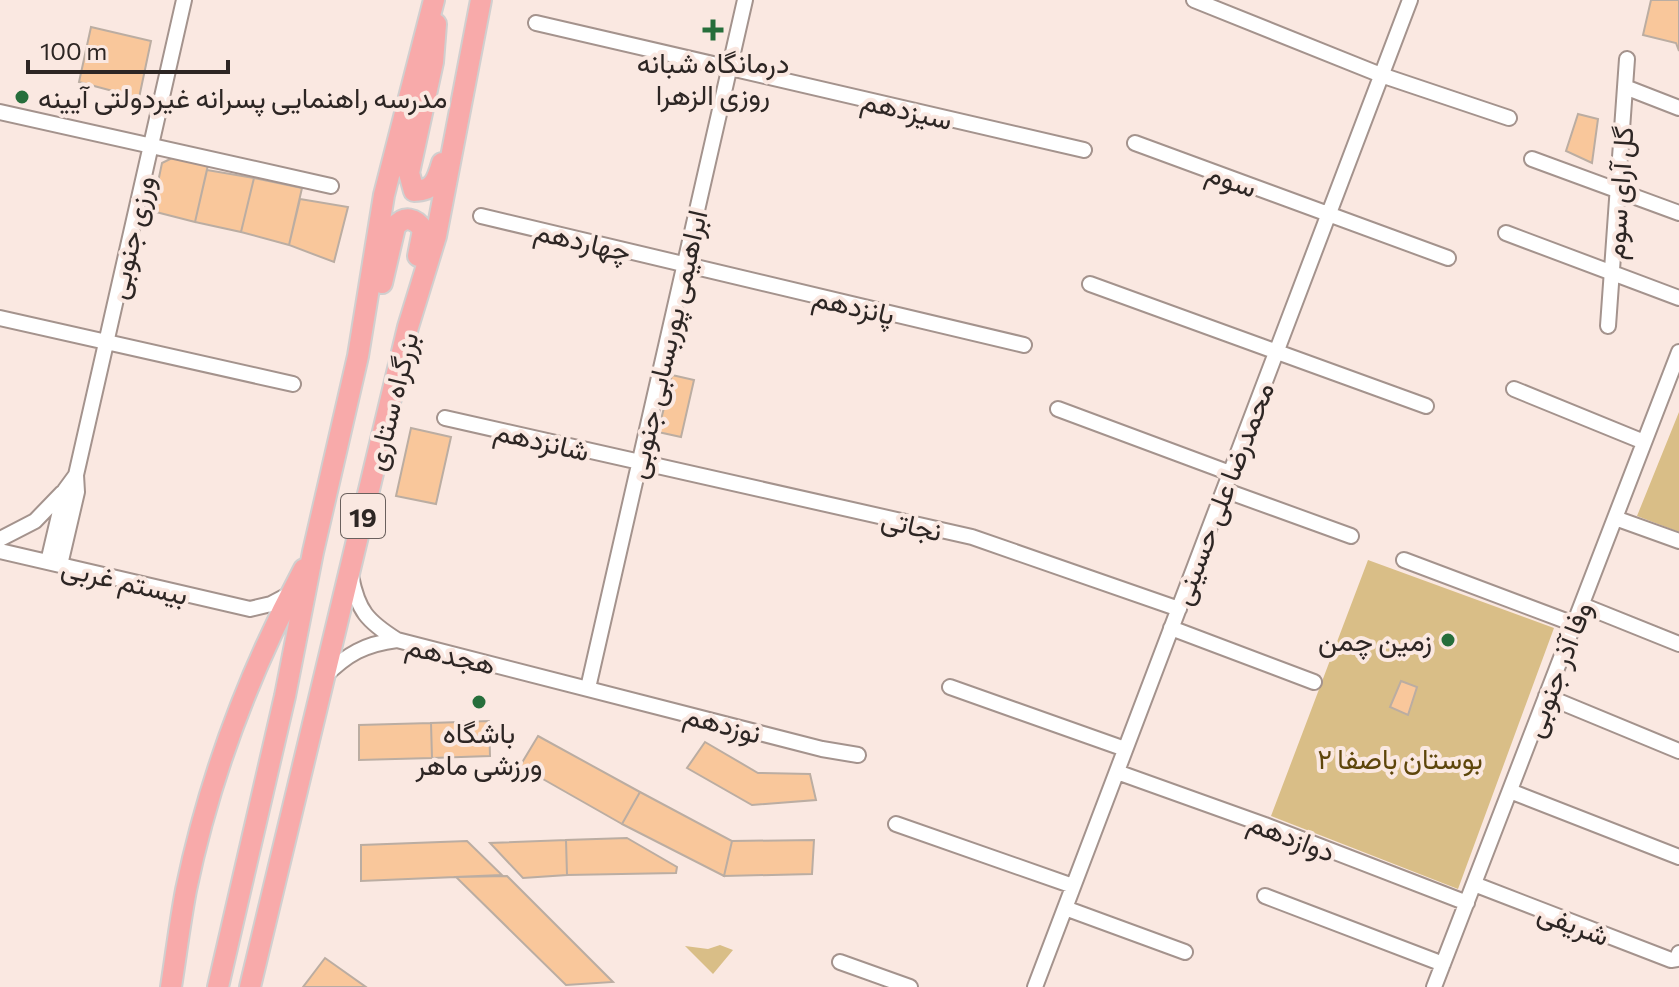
<svg xmlns="http://www.w3.org/2000/svg" width="1679" height="987" viewBox="0 0 1679 987" font-family="Commissioner,Vazirmatn,sans-serif">
  <rect width="100%" height="100%" fill="#fae8e1"/>
  <!-- green -->
  <path fill="#d9be87" d="M1679,412V532L1637,516Z
    M1368,560L1554,628L1458,889L1271,816Z
    M720,945L733,950L713,974L685,946L708,949Z"/>
  <!-- building -->
  <path fill="#f9c79b" stroke="#bbada2" stroke-width="2" d="M1651,0H1679V51L1676,43L1643,35Z
    M91,27L151,41L139,98L79,82Z
    M1578,114L1598,119L1592,163L1566,151Z
    M172,158L208,165L195,222L152,211L162,163Z
    M207,170L254,178L241,232L195,222Z
    M254,178L302,188L289,245L241,232Z
    M300,199L348,207L334,262L289,245Z
    M672,375L694,380L681,437L658,432Z
    M411,428L451,437L436,504L396,496Z
    M1401,681L1417,687L1408,715L1390,707Z
    M489,721L490,756L432,758L431,723Z
    M431,723L432,758L359,760V725Z
    M538,736L640,792L622,824L520,766Z
    M705,742L758,773L810,774L816,800L752,805L687,768Z
    M640,792L732,841L724,876L622,824Z
    M627,838L677,867L676,873L567,875L566,840Z
    M566,840L567,875L523,878L490,843Z
    M814,840L812,874L724,876L732,841Z
    M467,841L502,875L361,881V845Z
    M507,876L613,982L566,985L456,877Z
    M325,958L366,987H303Z"/>
  <g fill="none" stroke-linecap="round" stroke-linejoin="round">
    <!-- minor casing -->
    <g stroke="#a4938d" stroke-width="18">
      <path id="minor" d="M1194,0L1381,75L1509,118
        M536,23L1084,150
        M1625,87L1679,108
        M0,112L331,186
        M1135,143L1448,258
        M1532,159L1679,213
        M481,216L1024,345
        M1506,233L1679,298
        M1090,284L1426,406
        M0,318L293,384
        M1608,326L1627,59
        M1514,389L1644,442
        M1058,409L1230,473
        M445,418L972,537L1179,609
        M1224,490L1351,536
        M1615,518L1679,541
        M0,539L35,521L62,493
        M0,551L250,609L271,604L290,594
        M1404,560L1574,624
        M48,562L65,490L76,475
        M60,565L77,492L76,475L184,0
        M351,576C358,611 367,621 397,640
        M1582,605L1679,644
        M1171,628L1314,682
        M324,677C347,654 365,644 397,640L822,749L858,755
        M950,687L1125,749
        M588,688L745,0
        M1546,696L1679,751
        M1117,772L1265,825L1467,903
        M1510,791L1679,857
        M896,824L1073,886
        M1474,884L1671,960L1677,959L1679,953
        M1265,896L1443,964
        M1065,908L1185,952
        M840,962L910,987
        M1035,987L1410,0
        M1434,987L1679,352"/>
    </g>
    <!-- highway casing -->
    <g stroke="#d1cfcf" stroke-width="24">
      <path id="highway" d="M436,24L433,62L409,173L414,191C434,191 437,180 442,163
        M382,283L395,227C404,215 416,218 423,230L418,256
        M171,987C176,955 180,922 186,890C209,778 250,670 304,569
        M218,987L285,696L313,552L358,356L384,195L434,0
        M250,987L408,327L436,236L481,0"/>
    </g>
    <!-- minor -->
    <use href="#minor" stroke="#fff" stroke-width="14"/>
    <!-- highway -->
    <use href="#highway" stroke="#f8aaaa" stroke-width="20"/>
  </g>
  <!-- markers -->
  <g fill="#266e3b" stroke="#fae8e1" stroke-width="3">
    <path d="M709 18h8v8h8v8h-8v8h-8v-8h-8v-8h8z"/>
    <circle cx="22" cy="97" r="8"/>
    <circle cx="1448" cy="640" r="8"/>
    <circle cx="479" cy="702" r="8"/>
  </g>
  <g text-anchor="middle" dominant-baseline="central" stroke-width="8" stroke-linejoin="round" paint-order="stroke">
    <!-- shield labels -->
    <rect fill="#fae8e1" stroke="#6a605d" stroke-width="2" x="341" y="494" width="44" height="44" rx="6"/>
    <g font-size="26" font-weight="bold" fill="#2d2624">
      <text x="363" y="516">19</text>
    </g>
    <!-- poi labels -->
    <g font-size="28" fill="#2d2624" stroke="#fae8e1">
      <text x="713" y="62">درمانگاه شبانه<tspan x="713" dy="32">روزی الزهرا</tspan></text>
      <text x="38" y="97" text-anchor="start">مدرسه راهنمایی پسرانه غیردولتی آیینه</text>
      <text x="1432" y="640" text-anchor="end">زمین چمن</text>
      <text x="479" y="732">باشگاه<tspan x="479" dy="32">ورزشی ماهر</tspan></text>
    </g>
    <!-- street labels -->
    <g font-size="28" fill="#2d2624" stroke="#fae8e1">
      <text transform="translate(907 109) rotate(13)">سیزدهم</text>
      <text transform="translate(1232 179) rotate(20)">سوم</text>
      <text transform="translate(1618 193) rotate(-86)">گل آرای سوم</text>
      <text transform="translate(130 237) rotate(-77)">ورزی جنوبی</text>
      <text transform="translate(583 240) rotate(13)">چهاردهم</text>
      <text transform="translate(854 305) rotate(13)">پانزدهم</text>
      <text transform="translate(666 344) rotate(-77)">ابراهیمی پوربسابی جنوبی</text>
      <text transform="translate(391 401) rotate(-76)">بزرگراه ستاری</text>
      <text transform="translate(542 440) rotate(13)">شانزدهم</text>
      <text transform="translate(1222 493) rotate(-69)">محمدرضا علی حسینی</text>
      <text transform="translate(912 524) rotate(13)">نجاتی</text>
      <text transform="translate(125 580) rotate(13)">بیستم غربی</text>
      <text transform="translate(451 654) rotate(13)">هجدهم</text>
      <text transform="translate(1557 669) rotate(-69)">وفا آذر جنوبی</text>
      <text transform="translate(723 723) rotate(15)">نوزدهم</text>
      <text transform="translate(1292 836) rotate(21)">دوازدهم</text>
      <text transform="translate(1574 923) rotate(21)">شریفی</text>
    </g>
    <!-- park labels -->
    <g font-size="28" fill="#5e460b" stroke="#fae8e1">
      <text x="1400" y="758">بوستان باصفا ۲</text>
    </g>
  </g>
  <!-- scale -->
  <path d="M28 60v12h200v-12" fill="none" stroke="#2d2624" stroke-width="4"/>
  <text x="40" y="60" font-size="24" fill="#2d2624" stroke="#fae8e1" stroke-width="6" paint-order="stroke">100 m</text>
</svg>
